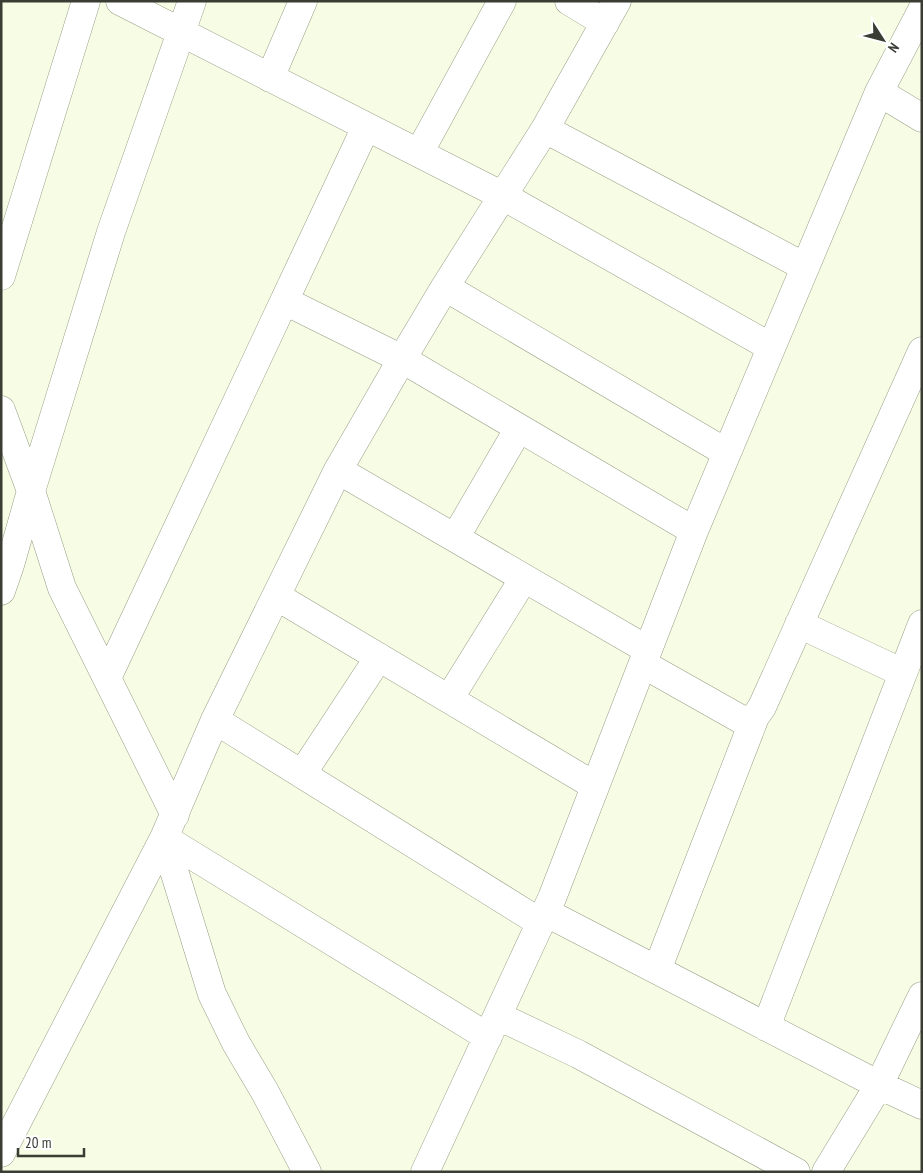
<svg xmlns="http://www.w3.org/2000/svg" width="923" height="1173" viewBox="0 0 923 1173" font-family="'PT Sans Narrow',sans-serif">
  <rect width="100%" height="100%" fill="#f6fde4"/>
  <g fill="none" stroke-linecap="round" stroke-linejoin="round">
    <!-- minor casing -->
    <g stroke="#989e87" stroke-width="29">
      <path id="minor" d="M120,1L503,196L771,347
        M569,1L605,23
        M270,78L303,1
        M879,92L922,118
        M545,129L805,267
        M419,153L502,1
        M1,276L86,1
        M445,287L727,453
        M285,301L402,359L694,531
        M1,410L31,491L62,588L175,815
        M338,470L648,650
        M455,538L519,428
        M1,591L10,565L31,491L111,232L192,1
        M276,596L595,786
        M799,624L903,673
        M643,664L744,721L755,717L762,707L922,351
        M107,678L366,127
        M449,699L524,578
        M215,720L541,923
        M302,774L379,657
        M164,838L488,1037
        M164,838L212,994L236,1043L265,1092L307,1172
        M545,912L879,1085L922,1105
        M657,970L755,717
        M498,1016L578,1054L796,1172
        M766,1027L922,624
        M1,1153L164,838L215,720L338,470L402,359L445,287L545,129L617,1
        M425,1172L552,898L694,531L879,92L922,10
        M826,1172L879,1085L922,996"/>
    </g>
    <!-- minor -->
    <use href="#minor" stroke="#fff" stroke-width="28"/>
  </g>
  <!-- border -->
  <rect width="923" height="1173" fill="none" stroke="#3a3d34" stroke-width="5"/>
  <!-- north arrow -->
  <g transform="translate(883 40) rotate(126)" stroke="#ffffff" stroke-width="4" paint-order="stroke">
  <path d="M0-4L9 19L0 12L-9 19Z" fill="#3a3d34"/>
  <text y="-8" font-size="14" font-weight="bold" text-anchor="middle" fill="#3a3d34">N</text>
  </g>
  <!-- scale -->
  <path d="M18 1148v8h66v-8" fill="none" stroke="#3a3d34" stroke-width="2.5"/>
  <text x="25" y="1148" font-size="15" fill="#3a3d34" stroke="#ffffff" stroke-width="4" paint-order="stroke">20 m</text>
</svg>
